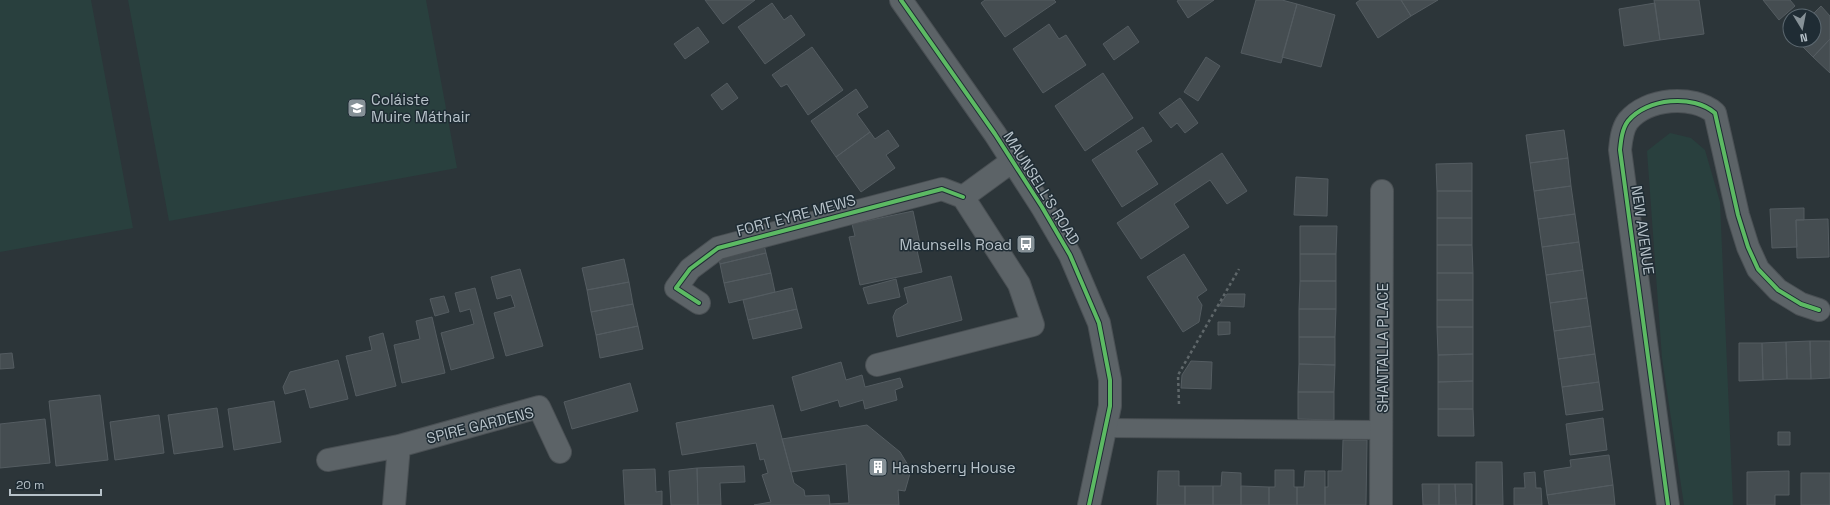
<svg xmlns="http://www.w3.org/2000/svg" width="1830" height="505" viewBox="0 0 1830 505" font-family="'Space Grotesk',sans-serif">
  <rect width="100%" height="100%" fill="#2c3539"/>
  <!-- green -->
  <path fill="#29403e" d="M0,0H91L133,228L0,252Z
    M128,0H426L457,168L169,221Z
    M1670,133L1691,138L1705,150L1720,202L1733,505H1684L1662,358L1647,151Z"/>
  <!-- building -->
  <path fill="#454d51" stroke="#545c61" d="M705,0H755L723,24Z
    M985,0H1054L1056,2L1005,37L981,3Z
    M1179,0H1214L1188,18L1177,1Z
    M1256,0H1282L1297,4L1281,63L1241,53Z
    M1360,0H1401L1411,16L1378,38L1356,3Z
    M1401,0H1438L1411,16Z
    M1654,0H1699L1704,34L1660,40Z
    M1763,0H1790L1795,6L1779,20Z
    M772,3L784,20L791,15L805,35L765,64L738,27Z
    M1655,3L1660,40L1624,46L1619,9Z
    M1297,4L1335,15L1321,67L1282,57Z
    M1821,6L1830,16V39L1813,57L1796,40H1814V16H1811Z
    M1049,24L1059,39L1066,35L1086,65L1043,93L1013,49Z
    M1128,26L1139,42L1114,60L1103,44Z
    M698,27L709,42L685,59L674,44Z
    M1830,39V73L1813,57Z
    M812,47L843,90L808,115L787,84L781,87L772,75Z
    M1206,57L1220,66L1198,101L1184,92Z
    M1103,73L1133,118L1085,151L1055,106Z
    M727,83L738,98L722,110L711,95Z
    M856,89L868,107L857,114L870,132L836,157L811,121Z
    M1180,98L1198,123L1185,133L1177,123L1171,128L1159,113Z
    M1143,127L1152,141L1136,151L1158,184L1122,207L1092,160Z
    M888,130L899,146L886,155L895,168L861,192L836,157L870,132L875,139Z
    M1564,130L1568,158L1530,163L1526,135Z
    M1222,153L1247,191L1227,204L1210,180L1174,204L1189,227L1141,259L1117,223Z
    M1568,158L1571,186L1534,191L1530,163Z
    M1472,163V191H1437L1436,164Z
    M1296,177L1328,179L1327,216L1294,215Z
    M1571,186L1575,214L1538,219L1534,191Z
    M1437,191H1472V218H1437Z
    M1804,208V220H1796L1797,247L1772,248L1770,209Z
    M913,211L920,244L916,246L922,272L860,285L849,237L855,236L852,224Z
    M1575,214L1579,242L1542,247L1538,219Z
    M1437,218H1472V245H1437Z
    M1828,219L1829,257L1797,258L1796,220Z
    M1300,226H1337L1336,254H1300Z
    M760,229L766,253L720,264L715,241Z
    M1579,242L1583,270L1546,275L1542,247Z
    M1437,245H1472L1473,273H1437Z
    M766,253L771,273L724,283L720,264Z
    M1184,254L1207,290L1197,297L1202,305L1199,322L1183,332L1147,277Z
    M1300,254H1336V281H1300Z
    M624,259L629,282L587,290L582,268Z
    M520,269L543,346L506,356L494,313L515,307L511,295L497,299L491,277Z
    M1583,270L1587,298L1550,303L1546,275Z
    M771,273L775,292L729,303L724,283Z
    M1437,273H1473V300H1437Z
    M951,276L962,320L897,337L893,317L896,310L908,303L904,288Z
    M896,279L900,297L868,304L863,288Z
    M1300,281H1336V309H1299Z
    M629,282L633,304L591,312L587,290Z
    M475,288L494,358L451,370L441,333L474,324L470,309L460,312L455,293Z
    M792,288L797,309L748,320L743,300Z
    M1227,294H1245L1244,307L1219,306Z
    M444,296L449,312L435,316L430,299Z
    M1587,298L1591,326L1554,331L1550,303Z
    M1437,300H1473V327H1437Z
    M633,304L638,326L596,335L591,312Z
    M797,309L802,328L753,339L748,320Z
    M1299,309H1336L1335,337H1299Z
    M432,317L445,373L402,383L394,345L420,339L416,321Z
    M1218,322H1230V334L1218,335Z
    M638,326L643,349L600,358L596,335Z
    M1591,326L1595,354L1558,359L1554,331Z
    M1437,327H1473V354L1438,355Z
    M383,333L396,386L356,396L346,356L372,350L369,337Z
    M1299,337H1335V365L1299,364Z
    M1810,341H1830V378L1811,379Z
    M1810,341L1811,379H1787L1786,342Z
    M1786,342L1787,379L1763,380L1762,343Z
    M1739,343H1762L1763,380L1739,381Z
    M12,353L14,368L0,369V354Z
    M1473,354V381L1438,382V355Z
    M1595,354L1599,382L1562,387L1558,359Z
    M338,360L348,399L310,408L305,389L285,394L283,387L290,372Z
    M1191,361L1212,362L1211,389L1181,388L1182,375Z
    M841,362L846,380L862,375L865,387L900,378L903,387L895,390L897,400L865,409L863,400L840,407L838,400L801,411L792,377Z
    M1299,364L1335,365L1334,392H1298Z
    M1473,381V409H1438V382Z
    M1599,382L1603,410L1566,415L1562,387Z
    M630,383L638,411L572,429L564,402Z
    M1298,392H1334V420L1298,419Z
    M100,395L108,460L56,466L49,401Z
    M274,401L281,442L234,450L228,409Z
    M773,405L794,483L804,490L805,496L829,495L830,505H754L771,502L762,475L768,473L764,459L760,460L756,443L682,455L676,423Z
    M217,408L223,447L174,454L168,415Z
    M1438,409H1473L1474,436H1438Z
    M159,415L164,453L115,460L110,422Z
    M1603,418L1607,450L1570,455L1566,424Z
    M45,419L50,463L0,468V424Z
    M867,425L900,452L911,470L905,491L898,490L899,505H830L829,504L849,503L846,464L791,472L782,439Z
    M1778,432H1790V445H1778Z
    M1343,440H1367L1366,505H1325V487H1328V471H1342Z
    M1609,455L1613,485L1547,495L1544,471L1571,467L1570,460Z
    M1476,462H1502L1503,505H1476Z
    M744,466L745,482L720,483L721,505H698L697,468Z
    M697,468L698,505H671L669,471Z
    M655,469L656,492L662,491V505H625L623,470Z
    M1275,470H1294V487H1297V505H1269V487H1275Z
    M1158,471H1179V486H1185V505H1157Z
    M1305,471H1325V505H1297V487H1304Z
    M1789,471V495H1775V505H1747V472Z
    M1222,472L1241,473V505H1213V486H1221Z
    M1535,472L1536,488H1541L1542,505H1514V488H1525L1524,473Z
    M1801,473H1830V505H1801Z
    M1422,484H1439V505H1423Z
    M1439,484H1455L1456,505H1439Z
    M1455,484H1472V505H1456Z
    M1613,485L1615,505H1549L1547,495Z
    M1185,486H1213V505H1185Z
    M1241,486L1269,487V505H1241Z"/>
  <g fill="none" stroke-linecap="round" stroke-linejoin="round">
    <!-- lane casing -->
    <g stroke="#4a5054" stroke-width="20">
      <path id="lane" d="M1107,428L1382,430"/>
    </g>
    <!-- street casing -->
    <g stroke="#4a5054" stroke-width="24">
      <path id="street" d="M901,0L995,134L1042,207L1070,255L1099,323L1110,380V406L1089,505
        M699,303L676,288L690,269L718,248L942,189L963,197
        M877,365L1033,325L1019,284L963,197L1011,162
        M328,460L399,446L539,407L560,452
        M394,505L399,446
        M1381,505L1382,191
        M1668,505L1620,150C1621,140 1622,129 1628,121C1647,98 1693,94 1715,113L1738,215L1748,247L1758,269L1778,290L1801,304L1819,310"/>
    </g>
    <!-- path -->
    <path stroke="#5f676a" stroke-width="2.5" stroke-dasharray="3 3" stroke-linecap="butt" d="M1179,404L1178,375L1239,269"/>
    <!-- lane -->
    <use href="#lane" stroke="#5c6367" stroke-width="18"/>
    <!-- street -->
    <use href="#street" stroke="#5c6367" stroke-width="22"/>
    <!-- cycleway casing -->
    <g stroke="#1f2c34" stroke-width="6">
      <path id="cycleway" d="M901,0L995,134L1042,207L1070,255L1099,323L1110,380V406L1089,505
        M699,303L676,288L690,269L718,248L942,189L963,197
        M1668,505L1620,150C1621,140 1622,129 1628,121C1647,98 1693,94 1715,113L1738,215L1748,247L1758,269L1778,290L1801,304L1819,310"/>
    </g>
    <!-- cycleway -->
    <use href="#cycleway" stroke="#5cba63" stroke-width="4"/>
  </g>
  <!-- icons -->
  <defs>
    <g id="school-square" transform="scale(1)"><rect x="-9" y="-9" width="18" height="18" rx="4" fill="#869197" stroke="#1f2c34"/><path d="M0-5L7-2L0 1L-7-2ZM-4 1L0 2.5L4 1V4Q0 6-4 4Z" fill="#fff"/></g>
    <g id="bus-square" transform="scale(1)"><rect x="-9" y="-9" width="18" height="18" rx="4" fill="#869197" stroke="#1f2c34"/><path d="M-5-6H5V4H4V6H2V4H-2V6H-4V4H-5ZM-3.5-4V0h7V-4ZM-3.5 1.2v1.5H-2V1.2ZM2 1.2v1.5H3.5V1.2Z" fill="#fff"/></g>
    <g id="building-square" transform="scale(1)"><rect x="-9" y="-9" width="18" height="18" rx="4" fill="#869197" stroke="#1f2c34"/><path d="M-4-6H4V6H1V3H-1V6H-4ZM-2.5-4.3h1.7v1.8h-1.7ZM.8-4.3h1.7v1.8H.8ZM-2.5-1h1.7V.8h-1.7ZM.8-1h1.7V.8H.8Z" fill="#fff"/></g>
  </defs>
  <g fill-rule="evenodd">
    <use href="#school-square" x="357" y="108"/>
    <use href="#bus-square" x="1026" y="244"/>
    <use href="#building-square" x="878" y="467"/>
  </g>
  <g text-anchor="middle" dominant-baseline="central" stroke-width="3" stroke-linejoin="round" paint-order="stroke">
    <!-- poi labels -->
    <g font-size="15" fill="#b7c2c9" stroke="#1f2c34" text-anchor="start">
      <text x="371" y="99">Coláiste<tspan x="371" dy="17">Muire Máthair</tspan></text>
      <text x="1012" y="244" text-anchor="end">Maunsells Road</text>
      <text x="892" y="467">Hansberry House</text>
    </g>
    <!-- street labels -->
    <g font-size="15" fill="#b7c2c9" stroke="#1f2c34">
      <text transform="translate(1042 188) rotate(58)">MAUNSELL'S ROAD</text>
      <text transform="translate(796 215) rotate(-15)">FORT EYRE MEWS</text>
      <text transform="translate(1643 230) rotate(82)">NEW AVENUE</text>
      <text transform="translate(1382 348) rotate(-90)">SHANTALLA PLACE</text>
      <text transform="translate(480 425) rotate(-14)">SPIRE GARDENS</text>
    </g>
  </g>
  <!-- north arrow -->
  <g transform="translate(1802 28) rotate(170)"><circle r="19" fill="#1f2c34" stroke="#5c6870"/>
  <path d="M0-3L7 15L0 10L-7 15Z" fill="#869197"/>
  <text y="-6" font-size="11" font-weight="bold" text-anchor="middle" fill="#b7c2c9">N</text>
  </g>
  <!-- scale -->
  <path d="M10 489v6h91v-6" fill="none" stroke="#b7c2c9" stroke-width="2"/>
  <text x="16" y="489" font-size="12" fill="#b7c2c9" stroke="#1f2c34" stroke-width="3" paint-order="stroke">20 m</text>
</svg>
